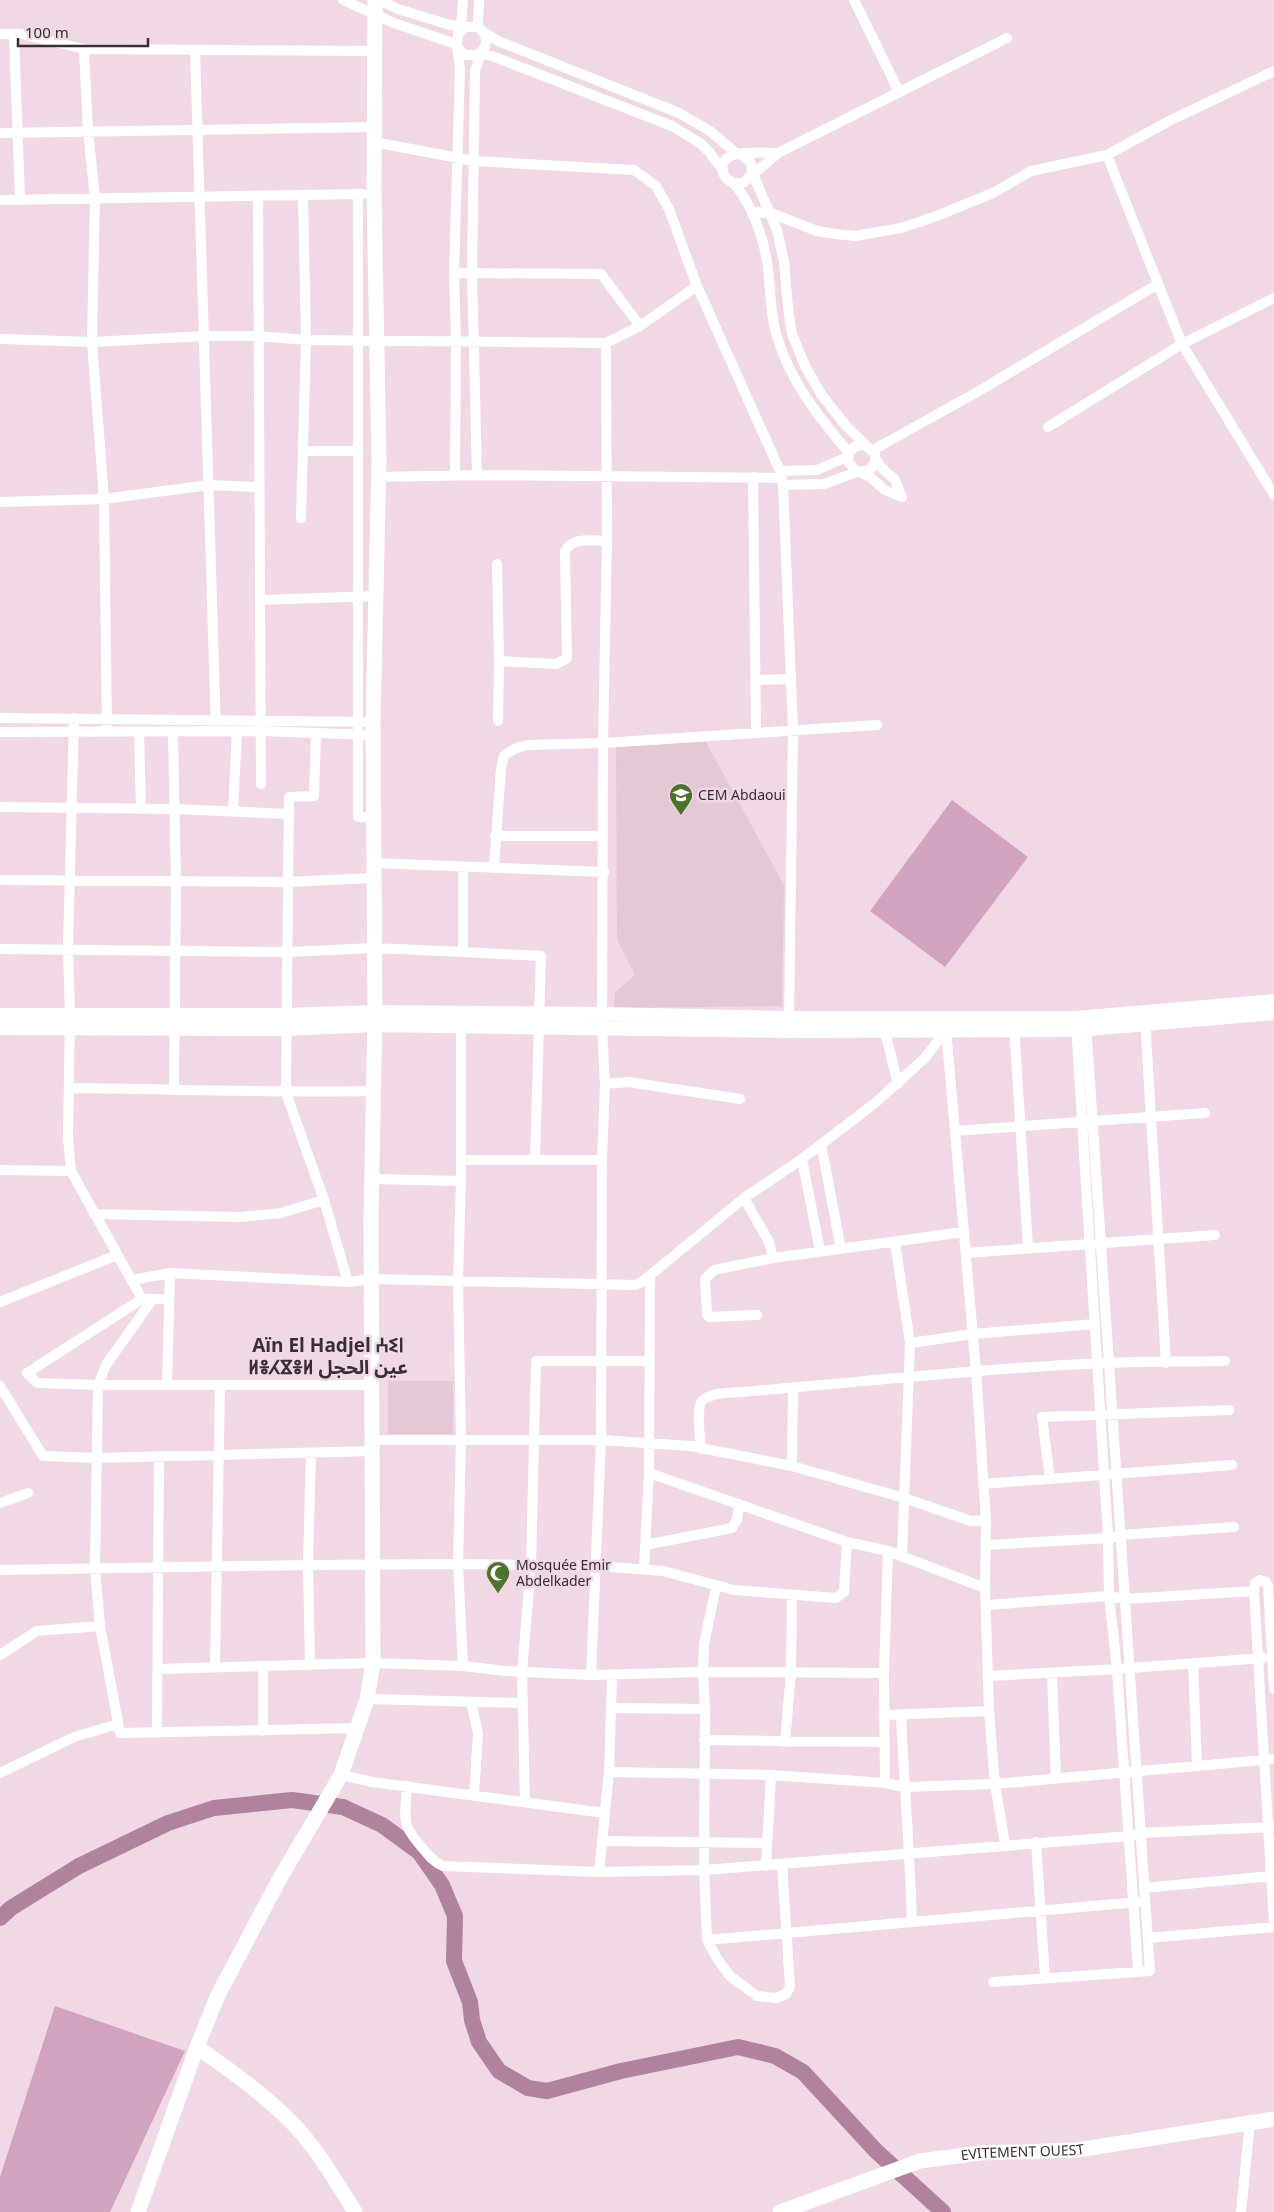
<svg xmlns="http://www.w3.org/2000/svg" width="1274" height="2212" viewBox="0 0 1274 2212" font-family="Georgia,'Noto Sans Arabic','Noto Sans Tifinagh',serif">
  <rect width="100%" height="100%" fill="#f0d8e6"/>
  <!-- built -->
  <path fill="#e5c8d8" d="M706,742L784,885L782,1006L614,1008L615,992L635,975L617,939L616,747Z
    M388,1381H453V1434H388Z"/>
  <!-- green -->
  <path fill="#d2a3bf" d="M952,800L1028,857L945,967L870,911Z
    M55,2006L185,2051L110,2212H0V2177Z"/>
  <g fill="none" stroke-linecap="round" stroke-linejoin="round">
    <!-- river -->
    <path stroke="#b0829e" stroke-width="16" d="M0,1918L11,1908L79,1866L168,1823L214,1808L292,1800L343,1807L382,1825L419,1852L442,1885L455,1916L454,1961L470,2002L472,2020L479,2042L499,2071L528,2088L547,2091L621,2071L738,2047L775,2056L803,2072L876,2151L943,2212"/>
    <!-- minor -->
    <path stroke="#fff" stroke-width="10" d="M343,0L394,23L456,44
      M379,0L398,9L450,25L478,27C490,35 488,49 476,55H465L457,47L458,34L465,27
      M854,0L899,92
      M478,27L479,0
      M461,29L463,0
      M485,33L498,41L679,113L710,131L737,154
      M0,34H21L84,49L375,51
      M14,34L20,200
      M84,49L88,131L95,198L92,342L104,499L107,732
      M195,50L216,731
      M0,133L375,127
      M374,142L474,161L634,170L656,186L669,209L697,286L780,471L783,485L793,729L789,1025
      M778,153L1007,38
      M741,154L751,163L752,172L745,182C725,189 713,164 731,156C740,151 766,153 778,153L749,178
      M1107,155L1182,344L1274,495
      M752,172L777,230L784,262L788,308L792,334L805,366L821,394L846,426L875,454V462L870,470L857,472L848,462L849,453L855,446L865,445
      M735,184C752,207 762,232 767,261C771,286 769,311 777,336C790,382 819,417 849,453
      M358,194V817H373
      M258,197L261,784
      M0,200L363,194
      M752,212L771,213L817,231L836,234L855,236L901,228L934,217L993,193L1031,171L1107,155L1169,121L1274,71
      M454,273L601,274L640,326
      M0,339L92,342L205,336H258L306,340L606,343L640,326L697,286
      M1048,427L1182,344L1274,298
      M873,450L979,391L1158,284
      M304,451H358
      M780,471L817,470L847,457
      M862,473L870,477L885,490L902,497L895,480L880,466L875,458
      M477,475L472,273L475,71L481,53L495,57L672,126L700,143L709,152L723,170
      M455,476L456,341L454,273L460,68L457,47
      M378,477L477,475L782,478
      M753,477L756,731
      M783,485L824,484L857,472
      M0,502L104,499L209,485L259,487
      M301,518L306,340L303,196
      M497,564L499,661L498,721
      M260,600L376,596
      M499,661L556,664L567,658L565,551C574,536 591,541 607,541
      M755,680L791,679
      M0,718L373,722
      M74,718L68,949L70,1014L68,1137L71,1171L142,1299H169
      M0,732L261,731L373,735
      M139,732L141,809
      M173,732L176,882L174,1089
      M316,733L314,796L289,797L286,1093L324,1200L348,1282
      M0,807L175,809L288,814
      M233,811L237,731
      M495,836H603
      M373,863L604,872
      M494,868L501,769L504,756L514,749L527,745L603,743L877,725
      M0,880L288,882L373,878
      M0,949L288,952L374,948L463,952V867
      M463,952L541,956L535,1160
      M1145,1019L1166,1363
      M461,1021V1181L458,1280L461,1440L458,1564L463,1666
      M883,1024L898,1084
      M1014,1024L1028,1248
      M1076,1024L1108,1538L1109,1596L1117,1669L1138,1971
      M946,1029L976,1371L986,1520L985,1588L989,1711L995,1784L1005,1845
      M605,1084L628,1082L740,1099
      M69,1088C171,1089 272,1093 373,1091
      M955,1131L1205,1113
      M821,1144L841,1249
      M802,1159L820,1251
      M461,1160H602
      M0,1170L71,1171
      M372,1179L461,1181
      M744,1198L769,1242L773,1258L964,1232
      M94,1214L241,1217L281,1213L324,1200
      M895,1242L910,1343L902,1556
      M966,1253L1215,1235
      M132,1280L170,1273L348,1282L372,1279L635,1285L642,1282L744,1198L802,1159L875,1103L925,1058L946,1030
      M142,1299L27,1373L37,1383L98,1385H373
      M152,1300L106,1365L98,1385L95,1569L100,1626L120,1733L358,1728
      M0,1302L117,1255
      M757,1315L709,1317L707,1315L705,1279L714,1270L773,1258
      M910,1343L973,1334L1095,1324
      M167,1385L170,1273
      M0,1386L43,1456L97,1458L373,1451
      M373,1440H601L691,1446L792,1466L904,1498L971,1521L986,1520
      M701,1449C700,1438 696,1409 702,1401C705,1397 712,1396 716,1394C847,1384 977,1368 1108,1363C1147,1361 1186,1362 1225,1361
      M792,1466L793,1388
      M649,1473L847,1542L888,1551L985,1588
      M1050,1479L1042,1417L1229,1410
      M983,1484L1232,1465
      M0,1503L28,1493
      M645,1545L732,1528L737,1520L739,1504
      M987,1545L1108,1538L1121,1535L1234,1527
      M644,1568L649,1473L650,1276
      M0,1570L308,1565L458,1564L597,1566L663,1571L734,1590L836,1598L844,1592L847,1542
      M716,1587L704,1644L703,1672L705,1709L704,1870L707,1940L718,1960L730,1976L757,1996L776,1998L786,1994L790,1987L782,1864
      M987,1605L1109,1596L1125,1599L1254,1591
      M0,1655L37,1631L100,1626
      M1193,1663L1197,1765
      M310,1664L308,1565L311,1453
      M215,1667L220,1385
      M158,1669L373,1663L463,1666L505,1671L591,1675L703,1672L884,1673
      M1052,1673L1056,1778
      M591,1675L601,1440L602,1160L605,1084L602,1029L603,743L607,541L606,343
      M990,1676L1117,1669L1263,1658
      M1274,1689L1268,1586L1266,1582L1260,1580L1255,1583L1254,1591L1274,1924
      M367,1699L523,1703
      M471,1702L478,1734L474,1795
      M611,1708L705,1709
      M901,1714C904,1784 910,1853 912,1922
      M884,1715L989,1711
      M263,1731V1666
      M157,1733L159,1456
      M704,1740L885,1742
      M785,1742L791,1673L792,1595
      M609,1772L771,1775L885,1783L904,1787L995,1784L1274,1759
      M0,1773L74,1737L118,1724
      M341,1775L372,1782L605,1813
      M885,1783L884,1673L888,1551
      M407,1786C405,1822 400,1823 425,1851C430,1857 435,1863 443,1866L599,1872L704,1870L1129,1836L1141,1833L1274,1827
      M525,1802L522,1672L531,1565L536,1361H649
      M603,1841L767,1843
      M1036,1842L1045,1978
      M766,1866L771,1775
      M599,1872L609,1772L612,1675
      M1144,1888L1271,1876
      M1148,1938L1274,1927
      M707,1940L1139,1902
      M993,1982L1150,1971L1086,1023
      M1241,2212L1250,2122"/>
    <!-- secondary -->
    <path stroke="#fff" stroke-width="14" d="M0,1015H287L375,1012L603,1014L790,1018H1076L1274,1001
      M0,1028L287,1029L374,1025L789,1031L1077,1030L1274,1013"/>
    <!-- primary -->
    <g stroke="#fff" stroke-width="15">
      <path d="M197,2047C231,2071 267,2096 296,2127C319,2152 337,2183 355,2212"/>
      <path d="M138,2212L197,2047L218,1995L280,1878L341,1775L367,1699L373,1663L371,1220L375,1012L373,722L379,460L374,194L375,0"/>
      <path id="s1" d="M780,2212L920,2161L980,2153L1077,2150L1274,2119"/>
    </g>
  </g>
  <!-- icons -->
  <defs>
    <g id="school-pin" transform="scale(1.25)"><path d="M0 17L-7.5 6A9.5 9.5 0 1 1 7.5 6Z" fill="#4e732c" stroke="#f0d8e6"/><path d="M0-5L7-2L0 1L-7-2ZM-4 1L0 2.5L4 1V4Q0 6-4 4Z" fill="#fff"/></g>
    <g id="mosque-pin" transform="scale(1.25)"><path d="M0 17L-7.5 6A9.5 9.5 0 1 1 7.5 6Z" fill="#4e732c" stroke="#f0d8e6"/><path d="M3.5-4.9A6 6 0 1 0 3.5 4.9A5 5 0 1 1 3.5-4.9Z" fill="#fff"/></g>
  </defs>
  <g fill-rule="evenodd">
    <use href="#school-pin" x="681" y="795"/>
    <use href="#mosque-pin" x="498" y="1573"/>
  </g>
  <g text-anchor="middle" dominant-baseline="central" stroke-width="5" stroke-linejoin="round" paint-order="stroke">
    <!-- poi labels -->
    <g font-size="14" fill="#382e34" stroke="#f0d8e6" text-anchor="start">
      <text x="698" y="795">CEM Abdaoui</text>
      <text x="516" y="1565">Mosquée Emir<tspan x="516" dy="16">Abdelkader</tspan></text>
    </g>
    <!-- street labels -->
    <g font-size="14" fill="#382e34" stroke="#f0d8e6">
      <text stroke="none"><textPath href="#s1" startOffset="252">EVITEMENT OUEST</textPath></text>
    </g>
    <!-- district labels -->
    <g font-size="19" font-weight="bold" fill="#382e34" stroke="#f0d8e6">
      <text x="328" y="1346">Aïn El Hadjel ⵄⵉⵏ<tspan x="328" dy="22">ⵍⴻⵃⴵⴻⵍ عين الحجل</tspan></text>
    </g>
  </g>
  <!-- scale -->
  <path d="M18 38v8h130v-8" fill="none" stroke="#382e34" stroke-width="2.5"/>
  <text x="25" y="38" font-size="15" fill="#382e34" stroke="#f0d8e6" stroke-width="4" paint-order="stroke">100 m</text>
</svg>
